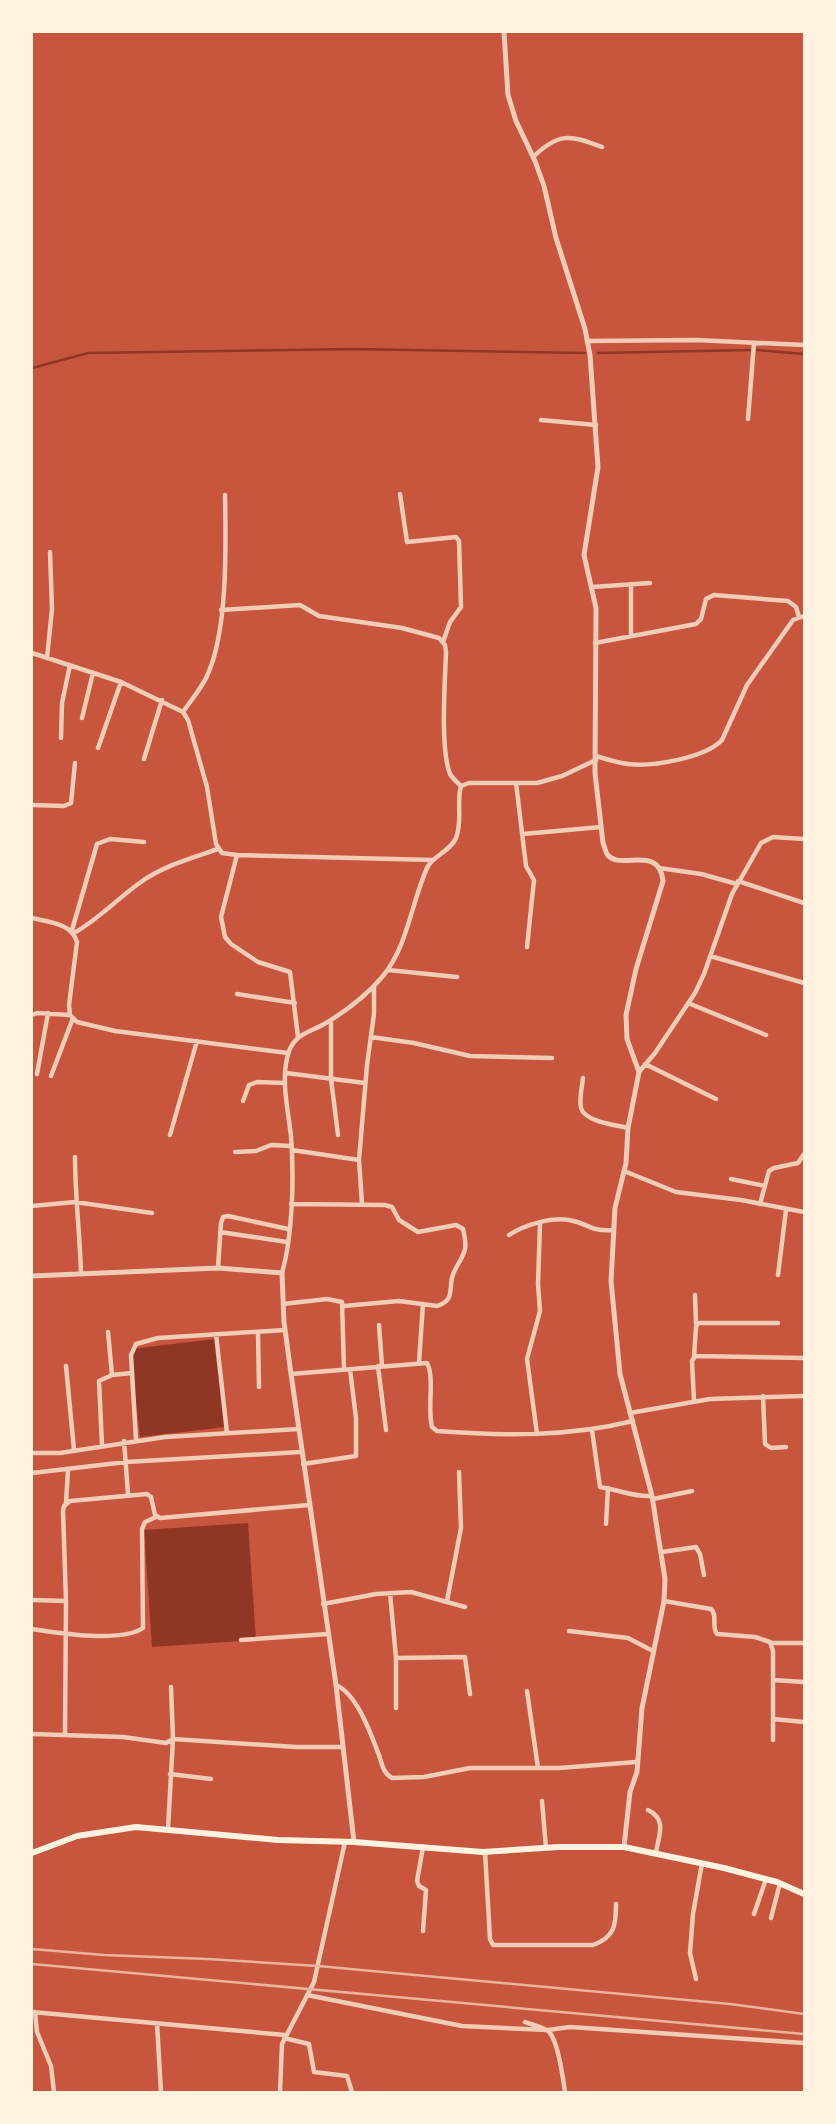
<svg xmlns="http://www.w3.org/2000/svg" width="836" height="2124" viewBox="0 0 836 2124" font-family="'Archivo Narrow',sans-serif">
  <rect width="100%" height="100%" fill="#c8553d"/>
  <!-- water -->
  <path fill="#8f3625" d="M215,1339L225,1427L140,1437L130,1349Z
    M248,1523L256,1640L152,1647L144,1530Z"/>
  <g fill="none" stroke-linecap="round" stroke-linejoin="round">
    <!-- stream -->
    <path stroke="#8f3625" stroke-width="2.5" d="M757,350L804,354
      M598,353L751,350
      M32,368L88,353L353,349L585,353"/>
    <!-- minor -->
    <path stroke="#f1ccb7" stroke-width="4.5" d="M533,157C559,132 570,135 602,147
      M587,341L696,340L804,345
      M748,419L754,343
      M541,420L596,425
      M400,494L407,542L456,537L459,541L461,607L450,622L443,642
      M592,587L650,583
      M221,610L300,605L319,616L402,628L439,638L445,645L446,652C445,681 440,749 450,774C453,779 457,782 461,786
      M631,636V584
      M595,643L696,624L701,619L706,599L714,595L788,601L796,607L799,617
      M32,653L121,682L183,712L188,720L207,787L216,844L222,853L237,855L433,860
      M47,658L52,609L50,552
      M183,712C191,700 201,689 207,676C228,631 226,545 225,495
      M82,718L93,673
      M61,738L62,703L70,665
      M98,748L121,682
      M596,756C606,759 617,763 628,764C652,767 705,758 722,740L747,685L793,620L804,616
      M144,759L162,700
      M516,783L526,866L534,880L527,947
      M32,805L64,806L71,803L75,763
      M523,834L601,827
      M237,855L221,917L225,937L231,944L258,962L290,972L298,1037
      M659,868L701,874L737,884
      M738,881L804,903
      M32,918C48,922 72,923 77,942L69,1005L70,1015L77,1022L115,1031L288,1053
      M72,930L97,844L110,839L144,842
      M74,933C99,919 118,898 141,882C163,866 192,858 218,849
      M710,956L804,983
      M388,970L457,977
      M237,994L295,1003
      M688,1003L766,1035
      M32,1015L37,1013L70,1015
      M331,1020V1079L338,1135
      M371,1037L414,1043L470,1056L552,1058
      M645,1064L716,1099
      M639,1072L655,1053L695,993L704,974L732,894L761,843L773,837L804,839
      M286,1073L365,1083
      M37,1074L48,1013
      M51,1076L73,1018
      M583,1078C582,1087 579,1099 581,1108C585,1122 616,1125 628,1128
      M243,1101L249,1085L257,1082L285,1083
      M170,1135L197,1041
      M292,1150L359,1160
      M235,1152L256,1151L271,1145L291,1146
      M75,1157C75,1196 80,1235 81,1274
      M624,1171L676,1192L741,1200L804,1212
      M731,1179L765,1186
      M291,1204L385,1205L392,1207L399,1220L418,1232L456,1225L463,1229C469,1253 463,1253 454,1272C447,1286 457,1300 437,1306L399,1301L344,1306
      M362,1204L359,1160L367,1065L374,1014V986
      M760,1204L769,1171L774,1168L798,1163L804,1154
      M32,1206L75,1202L152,1213
      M220,1232L287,1242
      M509,1235C524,1225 551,1217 569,1220C589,1223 588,1232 614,1230
      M218,1268L221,1223L223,1217L228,1216L288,1229
      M282,1273C293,1234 294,1176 291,1136C288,1109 280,1078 289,1051C296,1033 311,1032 326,1023C346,1011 368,994 383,976C408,945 411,904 427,868C433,855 450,852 456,838C463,820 456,803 461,786L469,783H537L562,776L596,760
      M778,1275L786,1210
      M695,1295L696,1324
      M283,1304L327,1299L342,1302L344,1369
      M379,1325L382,1366
      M108,1332L112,1375
      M258,1332L259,1387
      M216,1334L227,1433
      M694,1357L696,1327L698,1323H778
      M419,1362L423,1304
      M66,1366L74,1450
      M378,1366L386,1430
      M291,1374L427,1363C435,1378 427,1408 432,1427L437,1431C503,1436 568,1437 633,1421
      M763,1396L765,1444L771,1448L786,1447
      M694,1401L692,1361L695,1356L804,1358
      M630,1413L710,1399L804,1396
      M592,1430L600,1487C619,1490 633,1497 652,1496
      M537,1434L527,1359L540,1311L538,1284L540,1224
      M136,1440L131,1355L136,1344L158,1338L285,1330
      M124,1441L128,1494
      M102,1445L99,1381L112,1375L132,1373
      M32,1453H60L165,1437L298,1429
      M303,1464L356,1456V1418L350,1369
      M32,1473L126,1462L301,1452
      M653,1499L692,1491
      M66,1503L68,1470
      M606,1524L608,1488
      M662,1552L696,1547L700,1554L704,1575
      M390,1593L396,1658V1708
      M32,1600L66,1601
      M447,1601L461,1528L459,1472
      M664,1601L711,1609C718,1615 711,1626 717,1634L755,1637L770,1642L773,1651V1740
      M323,1604L376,1594L411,1592L465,1607
      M32,1629C58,1633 121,1643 143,1628L142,1529L145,1522L156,1517
      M569,1631L628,1638L653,1651
      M241,1640L328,1634
      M771,1643H804
      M396,1658L465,1657L470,1694
      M773,1680L804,1682
      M336,1685C357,1694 371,1734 379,1755C382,1764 383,1773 392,1778L424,1777L470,1768H559L636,1762
      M527,1691L538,1768
      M773,1719L804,1722
      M32,1734L123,1737L166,1743L173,1739L296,1747H343
      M65,1735L66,1601L63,1511L64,1506L70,1501L147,1494L151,1497L155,1515L160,1518L309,1505
      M170,1774L211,1779
      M542,1801L546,1848
      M648,1810C667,1819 659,1835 656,1852
      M168,1829L173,1739L171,1687
      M423,1847L417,1881L419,1886L426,1890L423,1931
      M485,1852L490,1939L493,1945H593C615,1937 616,1925 616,1904
      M754,1914L766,1879
      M771,1918L780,1883
      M696,1979L690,1953L693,1914L702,1863
      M307,1995L462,2026L548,2030L570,2027L804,2043
      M32,2012L285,2035
      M35,2012L37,2032L51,2066L54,2092
      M525,2022C532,2025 546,2027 550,2033C559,2044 563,2079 565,2092
      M157,2024L161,2092
      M284,2038L309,2044L314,2072L347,2076L352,2092
      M280,2092L282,2044L314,1982L345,1842"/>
    <!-- tertiary -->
    <path stroke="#f1ccb7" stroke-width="5" d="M504,32L508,95L516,121L535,161L544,186L556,238L585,329L590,355L598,467L584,555L596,608L595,773L603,843C604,845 606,853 607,854C619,872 659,843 663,881L636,969L626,1015L627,1039L639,1072L628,1128L626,1163L615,1208L611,1281L620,1374L652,1496L665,1579L664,1601L642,1708L637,1772L630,1792L624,1847
      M32,1276L218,1268L282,1273L284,1322L291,1374L336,1685L354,1842"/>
    <!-- secondary -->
    <path stroke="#fff3e0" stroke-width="6" d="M32,1853L77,1836L136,1827L278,1840L354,1842L483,1852L559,1847H624L724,1868L777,1882L804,1894"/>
    <!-- rail -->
    <path stroke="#e9b49f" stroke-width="2.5" d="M32,1949L104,1955L208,1959L318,1966L730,2004L804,2014
      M32,1964L804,2034"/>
  </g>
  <!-- border -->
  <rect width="836" height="2124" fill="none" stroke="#fff3e0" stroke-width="66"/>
</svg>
